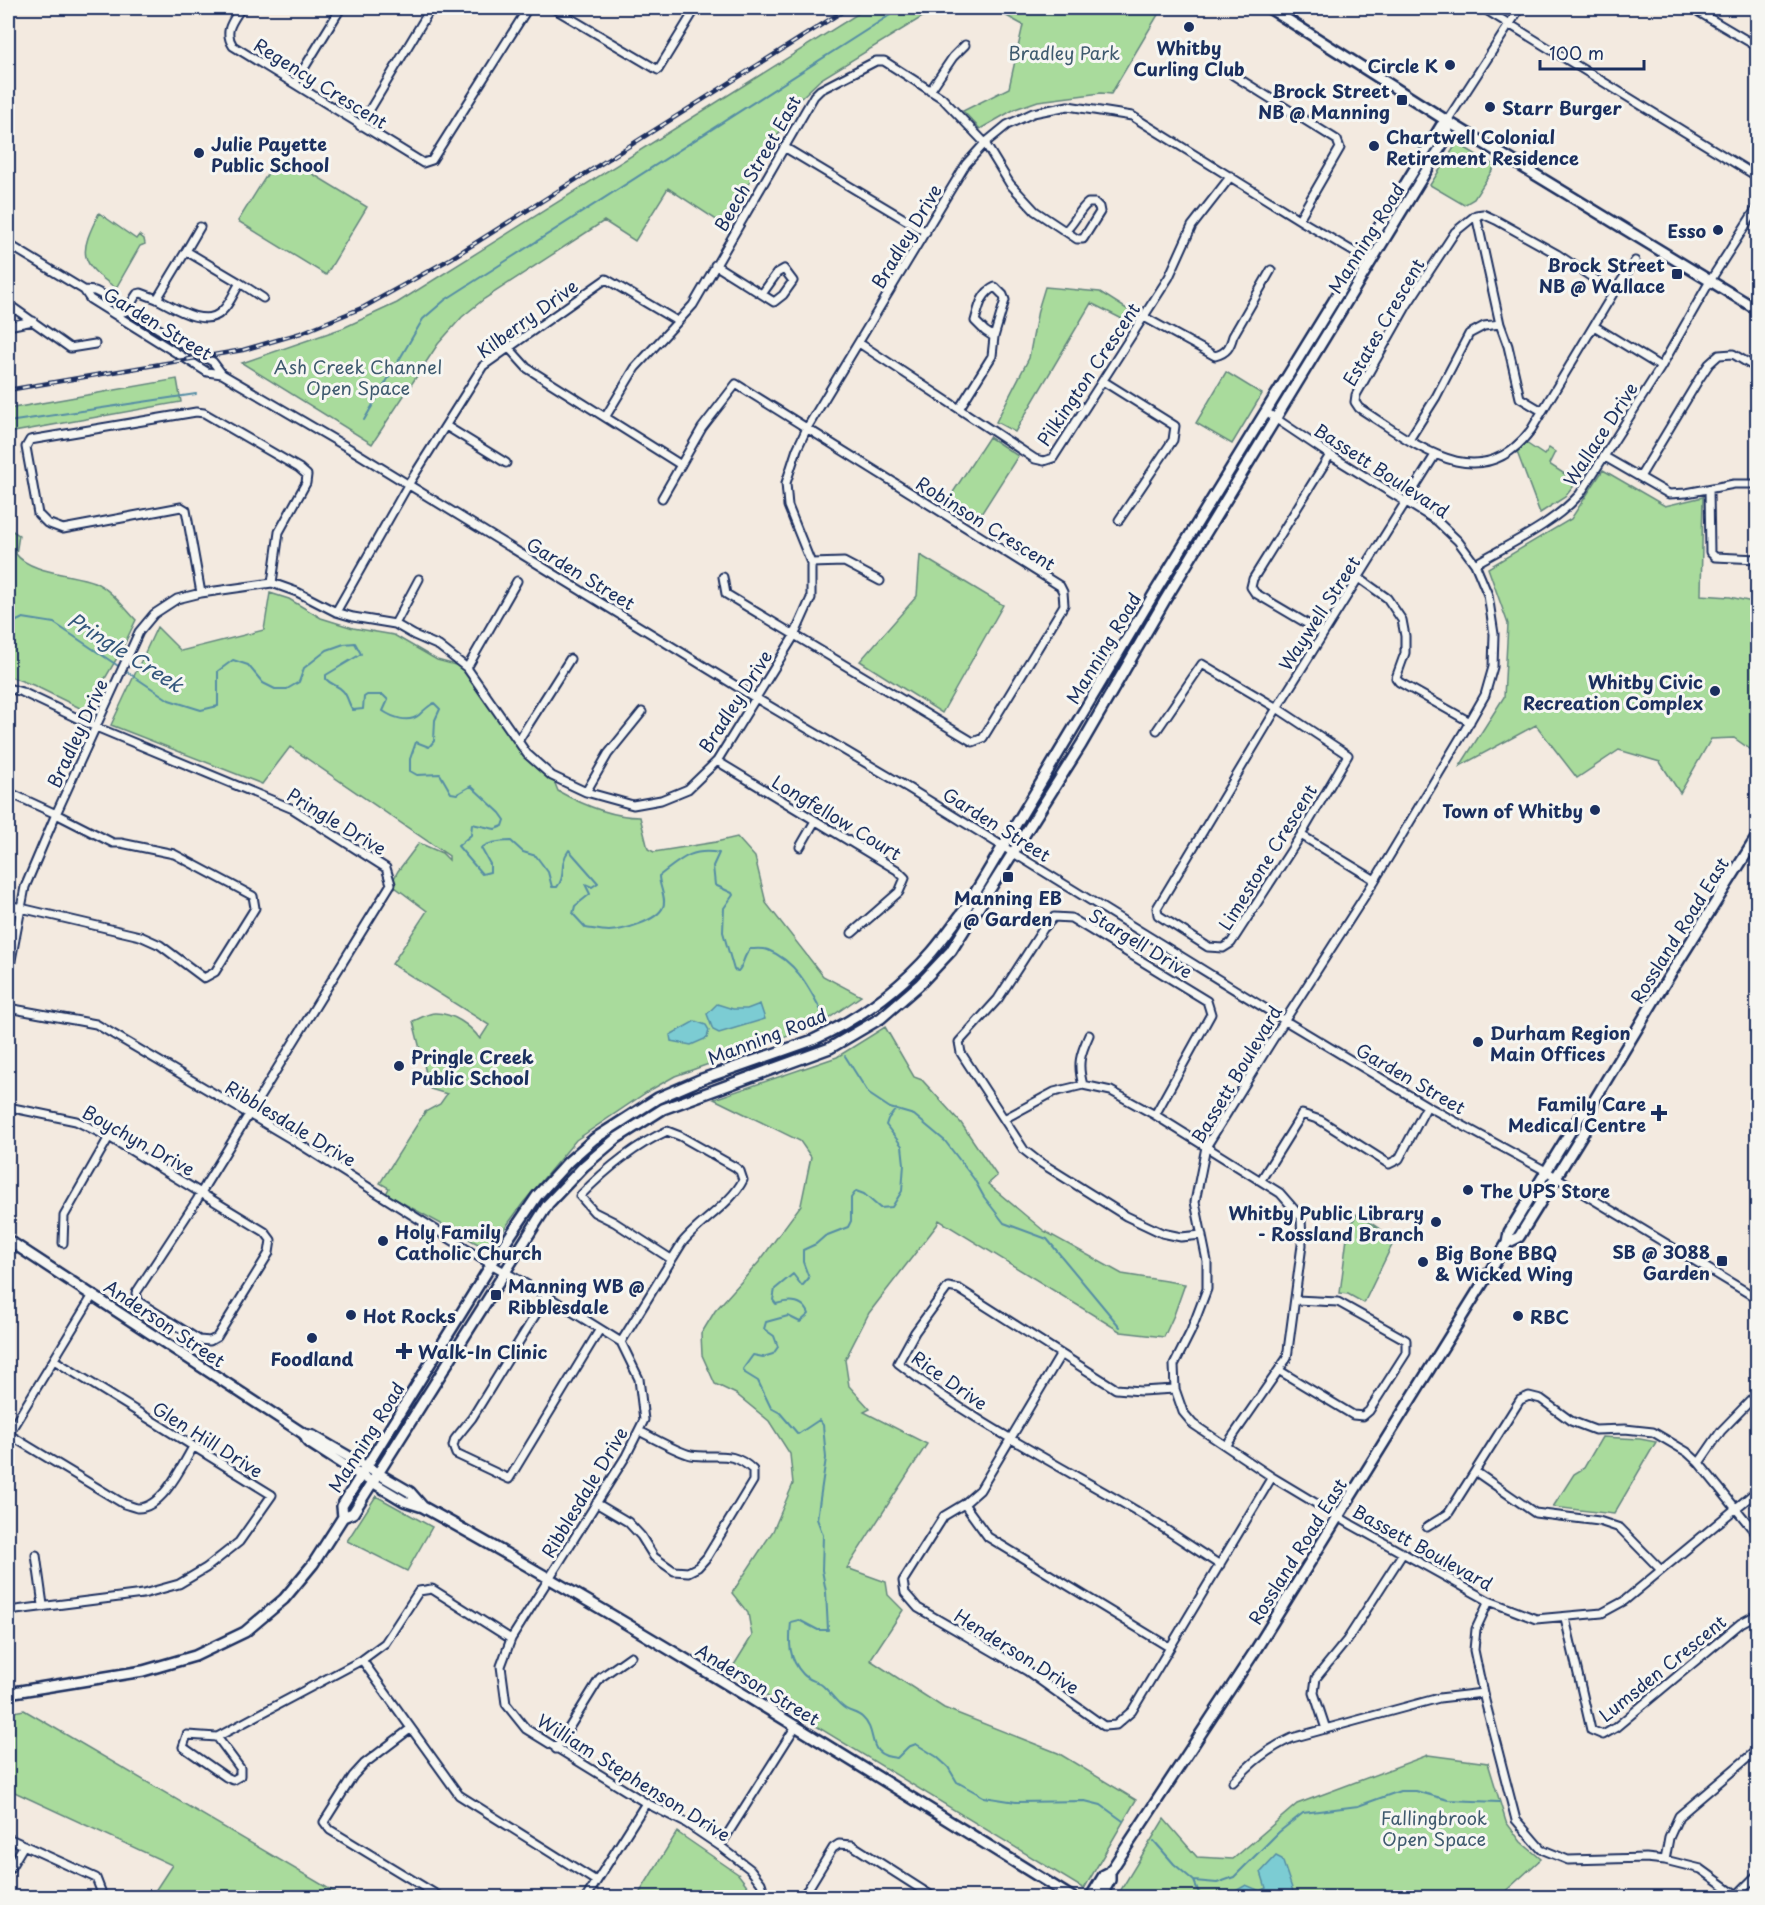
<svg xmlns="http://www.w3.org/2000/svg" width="1765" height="1905" viewBox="0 0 1765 1905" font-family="'Playpen Sans',sans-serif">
  <rect width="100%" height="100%" fill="#f3eae0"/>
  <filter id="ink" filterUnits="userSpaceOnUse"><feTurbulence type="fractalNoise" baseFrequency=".0167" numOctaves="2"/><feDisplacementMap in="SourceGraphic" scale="12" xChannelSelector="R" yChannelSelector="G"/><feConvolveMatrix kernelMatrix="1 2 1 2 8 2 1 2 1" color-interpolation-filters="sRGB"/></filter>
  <g filter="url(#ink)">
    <!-- green -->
    <path fill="#a9db9c" stroke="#62857d" stroke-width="1.5" d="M867,8H937L821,79L799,100L724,225L668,188L635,241L604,221L484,299L462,317L438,344L372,444L242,363L343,328L397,303Z
      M992,8H1162L1111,94L1101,93L1038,101L1015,109L980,129L963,111L1009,88L1023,25Z
      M1457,143L1495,166L1474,199L1464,205L1430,185Z
      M280,154L367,207L326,275L238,221Z
      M99,213L136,239L139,235L144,239L145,244L140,246L116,288C78,262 79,253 99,213Z
      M1045,287L1100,292L1130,311L1124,320L1091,303L1015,432L996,422L1029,358L1038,310Z
      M1226,372L1262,394L1232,444L1196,423Z
      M177,379L181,402L8,433V409Z
      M989,437L1018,456L976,522L946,503Z
      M1526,443L1544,455L1549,448L1555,452L1549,464L1577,482L1565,497L1540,513L1517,452Z
      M1603,470L1665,506L1703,497L1701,595L1730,597L1757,603V754L1734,738L1711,739L1680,793L1660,762L1619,750L1577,778L1536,725L1460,766L1504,697L1508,624L1488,568L1571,519Z
      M8,528L19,535L16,554C30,573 74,574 94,582C109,588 125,608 136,620L120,653L86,711L33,685L8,676Z
      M920,555L1003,605L942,713L860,661L917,596Z
      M270,593L289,599L321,618L353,628L394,635L437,660L467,668L517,741L552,776L558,791C583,805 611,817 640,817L648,849L654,852L716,842L737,837L755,857L766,903L823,976L861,996L819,1025L675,1076L647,1092L576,1140L523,1203L489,1250L386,1194L389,1188L380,1183L425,1112L440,1104L447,1094L430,1089L413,1021C419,1019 428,1013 435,1013C453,1013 470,1025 480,1039L489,1025L392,964L427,911L391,884L398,871L419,843L442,853L449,860V856L290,747L262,784L111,725L157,627L181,651L264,630Z
      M885,1027L914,1077L922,1080L961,1123L997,1176L988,1184L1044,1231L1122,1274L1185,1284L1174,1315L1164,1337L1121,1332L939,1220L937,1225L869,1313L845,1360L849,1386L870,1409L864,1412L927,1444L847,1568L886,1582L888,1595L903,1610L870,1660L944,1708L1058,1753L1136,1800L1084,1889L729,1673L752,1636L748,1613L732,1593L773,1531L793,1484L790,1454L769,1421L736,1394L715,1384L702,1355L701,1334L715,1311L759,1262L801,1205L811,1157L800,1141L714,1099L837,1057Z
      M1357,1214L1395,1239L1364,1303L1348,1294L1340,1293L1348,1230Z
      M1602,1437L1640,1439L1656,1442L1614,1514L1553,1507L1574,1474L1584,1468Z
      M376,1496L432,1527L407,1571L347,1541Z
      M24,1710L343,1897H151L172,1865L8,1789V1713Z
      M1428,1755L1488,1763L1506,1822L1521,1842L1541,1859L1499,1897L1116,1898L1164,1819L1197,1857L1233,1859L1297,1804Z
      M677,1832L738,1874L756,1897H637Z"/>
    <!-- water -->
    <path fill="#7bccd3" stroke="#558da4" stroke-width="1.5" d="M717,1004L733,1009H747L760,1004L765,1019L719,1033L713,1030L707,1014Z
      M695,1021L706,1025L709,1030L707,1038L691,1045L671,1041L670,1035Z
      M1276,1856L1282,1859L1295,1897H1234V1892L1246,1885L1260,1891L1266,1888L1261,1872Z"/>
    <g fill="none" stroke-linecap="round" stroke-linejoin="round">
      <!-- stream -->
      <path stroke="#558da4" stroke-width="2" d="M364,420L423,319L445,300L901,8
        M8,422L196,394
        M8,625L23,618L54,623L169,700L201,710L218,706V671L233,660L248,665L263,683L275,689H287L299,682L304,668L327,650L344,644L355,643L361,654L326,675V679C331,685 338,685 343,691C348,696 348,704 353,710L363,709L364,697L367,695H383L388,700L383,711C392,717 408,724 419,715C424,710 427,707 434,703L440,709L435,720L434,741L429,747L416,742L410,759V771L417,775L440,774L451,793L457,794L471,786L500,813L505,820L503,826L495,829L472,824L471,835L458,846L482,874L490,872V864L481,848C489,842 500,841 511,841L523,852L536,856L548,872L552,887H557C567,875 558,865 569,850L598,883L592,887L585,884L590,894L575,906L573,914L586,928C593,929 602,931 609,931C624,930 657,921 663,907C667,899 659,886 659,876C679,861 691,847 719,853L713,866L715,885L732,893L733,895L724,908L723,932L734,970L738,971C744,965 743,956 750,949C755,949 763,948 768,950C798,962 811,992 825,1018
        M845,1056L869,1094L890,1108L914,1115L945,1141L974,1179L984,1197L1004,1223L1047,1239L1120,1327
        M896,1109L888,1119L886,1125L902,1146L904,1164L902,1191L892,1207L880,1208L864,1194L856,1191L851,1198V1221L848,1227L825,1236L816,1244L803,1250V1262L809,1278L802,1286L793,1274L775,1289L773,1300L776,1304C789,1300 803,1299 809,1314L800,1322L788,1316L766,1322L764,1329L774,1336L778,1347L773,1354L763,1357L753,1355L743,1369L745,1373L758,1381L771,1408L780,1413L798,1434L819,1420L823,1425L826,1458L817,1519L823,1535L822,1570L826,1592L828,1630H818L799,1620L791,1622C789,1642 788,1658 803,1674C808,1680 817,1681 823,1686C831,1693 837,1704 846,1709C851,1712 858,1713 862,1717C880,1733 863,1755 897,1758L908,1747L916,1744L937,1757L948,1767L957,1782L984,1797L1016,1802L1085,1801L1101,1805L1123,1821
        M1154,1841L1174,1864L1194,1881L1201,1898
        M1194,1881L1217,1883L1234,1877L1279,1832L1303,1813L1358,1806L1400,1791H1416L1448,1800L1499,1802"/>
      <!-- minor casing -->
      <g stroke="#1b2f5e" stroke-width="11">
        <path id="minor" d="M241,8C233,21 223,31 233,46L423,163L432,160L528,8
          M553,8L658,70L696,8
          M1483,8L1758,177
          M1692,8L1758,47
          M1233,75L1337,140L1340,148L1299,219
          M295,83L341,8
          M930,91L953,57L965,45
          M1447,121L1520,8
          M360,126L431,8
          M784,147L926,232
          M1476,215L1500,324L1508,346L1520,398L1542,411
          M8,244L84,290L90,299L207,372L222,374
          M186,251L200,227
          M715,265L774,302L783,295L793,281L784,269L777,273L762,294
          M240,283L263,298
          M84,290L95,291L103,295L213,362L222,374L357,453L754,697L910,789L1284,1020L1427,1106L1546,1171L1758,1299
          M1614,292L1557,254L1496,220L1483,214L1476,215L1455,232L1407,305L1356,395L1355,402L1359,408C1413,442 1478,500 1531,430L1614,292L1635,261
          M8,304L70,348L95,344
          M111,312C130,315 127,308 137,294L141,293L157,299L186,251L240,283C234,292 230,304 222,311C206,329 173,307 157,299
          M1144,317L1215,356C1227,353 1230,347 1233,336L1271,270
          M8,326L33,321
          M1594,326L1661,367
          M859,343L1035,459L1044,461L1053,458L1169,277L1192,226L1231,176
          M509,348L527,368L681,465
          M1103,381L1175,426L1173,440L1119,520
          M959,409L992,356L994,337L1005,300L1003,295L995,287C981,293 979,307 975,321L985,331L994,337
          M1266,412L1330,455L1437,521L1458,541L1475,564L1488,595L1494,634L1493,667L1485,695L1465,730L1375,880L1278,1031L1206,1147L1195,1202L1207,1261V1289L1191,1331L1174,1365L1175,1389L1183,1412L1193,1424L1272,1477L1352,1525L1489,1601L1536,1619L1602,1613L1624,1601L1758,1490
          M606,416L635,368L693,305L814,96L820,90L876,61H884L942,98L985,143L1010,184L1035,211L1077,239H1083L1100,212L1099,207L1095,203H1088C1078,211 1075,223 1065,231
          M446,426L506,463
          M1409,440L1436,397L1469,334L1484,326L1500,324
          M1605,457L1669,494L1686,493L1734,484H1758
          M1640,477L1699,379L1709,364L1719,355L1733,354L1758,369
          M1709,489L1710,552L1715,557L1758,559
          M662,498L702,428L736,384L1060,586L1063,592L1064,605L983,738L973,742L726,594L723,577
          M811,563L844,562L880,581
          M1475,564C1511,543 1552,525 1580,494L1661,367L1710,281L1758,206
          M1359,578L1387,598L1402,620L1405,636V653L1396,678L1399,682L1470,722
          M201,593L186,510L181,507L63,529L47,523L38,514L26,447L30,440L196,412L204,413L299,468L307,475L306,483L279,532L272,583
          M336,612L408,485L483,366L606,279L677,321
          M395,624L419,579
          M1323,633L1255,593L1251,587L1253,579L1330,455
          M467,668L517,581
          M8,688L22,692L96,727L293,809L386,868L391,884L206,1184L197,1200L136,1293L139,1302L199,1340L210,1341L217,1337L269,1253L271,1240L265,1232L109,1137L76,1121L8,1107
          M1157,730L1202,664L1277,708L1348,755L1301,835L1231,943L1223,948L1208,947L1158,915L1157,908L1277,708L1435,455
          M518,741L570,659
          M717,761L897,870L905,878L899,892L852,933
          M8,792L56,814L113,843H121L174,854L253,896L255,908L215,972L204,978L160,945L140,936L8,905
          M586,792L608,754L642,712
          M1301,835L1375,880
          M800,847L815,821
          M8,976L25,887L56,814L139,632L154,614L177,599L201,593L272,583L297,592L336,612L353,617L395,624L414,635L439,646L467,668L527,754L552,776L586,792L633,805L661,800L688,789L717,761L794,636L811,598V563L788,506L786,483L797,449L807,428L966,164L985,143L1007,125L1033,113L1068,106L1132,116L1303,222L1371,262
          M8,1008L96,1024L298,1143L482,1259L547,1296L621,1342L639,1379L644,1420L626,1456L511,1639L501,1666L506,1704L526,1729L646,1803L686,1823L720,1846L750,1869L761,1883L766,1898
          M1083,1085C1077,1064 1080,1055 1089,1035
          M1155,1115L1211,1014L1207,1001L1071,918L1054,917L1043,929L998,999L959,1042L961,1053L1024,1150L1038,1161L1126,1216L1162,1233L1181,1237L1202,1235
          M1004,1119L1054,1092L1083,1085L1111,1091L1155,1115L1280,1193L1301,1217L1302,1245L1287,1358L1226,1446
          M1261,1180L1302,1114L1320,1120L1389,1164L1399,1159L1427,1106
          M63,1243L64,1216L109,1137
          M547,1296L472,1418L455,1439L453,1446L456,1454L509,1479L600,1329
          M621,1342L682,1243C699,1222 732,1203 743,1180L740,1171L735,1167L680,1136L667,1131C634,1146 605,1170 580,1196L594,1212L614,1222L671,1259
          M1061,1354L980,1490L964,1504L944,1516L903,1581L905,1593L918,1608L1027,1671L1104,1726L1116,1725L1132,1711L1272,1477
          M1280,1371L1353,1415L1363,1416L1369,1411L1406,1353V1340L1338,1302L1296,1300
          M1175,1389L1141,1391L1116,1389L959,1289L948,1287L915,1332L898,1363C971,1421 1055,1463 1135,1510C1164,1528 1192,1547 1220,1565
          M8,1434L124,1504C128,1505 133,1507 137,1508C162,1509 182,1466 193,1447
          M8,1435L93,1295
          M1699,1463L1721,1431L1755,1396L1758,1391
          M1476,1472L1535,1513L1599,1521L1620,1528L1661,1570
          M596,1503L628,1522L641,1536L654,1557L674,1571L688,1572L698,1567L707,1557L753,1481V1470C732,1449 716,1459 691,1455C677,1452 652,1437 639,1431
          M964,1504L988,1537L1169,1647
          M1427,1527L1448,1514L1520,1400L1529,1396L1541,1399L1571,1421L1595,1430L1625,1429L1653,1432L1687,1452L1699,1463L1758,1536
          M36,1555L43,1605
          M1489,1601L1476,1629L1474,1650L1483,1693L1516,1820L1541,1849L1568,1860L1646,1858L1665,1860L1701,1869L1741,1898
          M8,1611L143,1594L179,1584L206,1568L239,1542L272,1495L54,1360
          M1565,1618L1591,1730L1603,1735L1615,1728L1741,1623L1758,1614
          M362,1660L459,1795L596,1881
          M410,1729L364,1764L353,1776L324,1822L330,1830L442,1898
          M1326,1729L1314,1693L1316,1678L1347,1640L1403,1553
          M217,1737L240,1768V1776L233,1780L226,1777L183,1747L187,1735L217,1737L362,1660L385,1643L419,1591L432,1589L511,1639
          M556,1749L600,1678L631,1656
          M1233,1782C1251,1763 1267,1749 1292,1738L1439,1698L1483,1693
          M8,1838L96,1878L101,1891L97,1898
          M720,1846L796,1726
          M1665,1860L1669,1838L1679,1816L1758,1749
          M8,1872L24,1845
          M586,1898L646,1803
          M800,1898L808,1889L833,1848L839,1844L852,1845L935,1898
          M1734,1898L1758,1874"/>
      </g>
      <!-- major casing -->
      <g stroke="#1b2f5e" stroke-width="14">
        <path id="major" d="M1269,8L1447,121L1758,310
          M8,1240L304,1434L313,1436L410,1492L423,1507
          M1507,1243L1519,1237L1590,1122L1592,1104
          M304,1434L308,1442L347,1467L404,1501L423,1507C644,1629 858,1765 1073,1898
          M343,1517L342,1506L499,1252L537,1196L568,1162L594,1139L658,1098L702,1079L813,1040C858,1019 899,990 932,952C944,938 955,922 966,908L1155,592L1441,126L1447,121
          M8,1693L143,1671L195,1656L245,1632L284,1599L313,1564L343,1517L353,1513L548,1204L584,1166L617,1138L663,1109L830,1048L881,1018L919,985L951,951L1081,745L1165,600L1448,135L1447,121
          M1090,1898L1104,1875L1110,1872L1253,1654L1489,1273L1507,1243L1509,1232L1580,1116L1592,1104L1658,994L1758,835
          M1100,1898L1110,1880V1872"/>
      </g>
      <!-- minor -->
      <use href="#minor" stroke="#f6f6f2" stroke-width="7"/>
      <!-- major -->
      <use href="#major" stroke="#f6f6f2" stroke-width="9"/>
      <!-- rail casing -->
      <g stroke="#1b2f5e" stroke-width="4.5">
        <path id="rail" d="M8,390L243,350L301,333L364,307L450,259L848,8"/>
      </g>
      <!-- rail -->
      <use href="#rail" stroke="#f6f6f2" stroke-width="2" stroke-dasharray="7" stroke-linecap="butt"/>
    </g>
  </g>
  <!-- markers -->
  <g fill="#1b2f5e" stroke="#f6f6f2" stroke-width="2">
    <circle cx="1189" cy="27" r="6"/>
    <circle cx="1450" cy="65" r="6"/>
    <rect x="1396" y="94" width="12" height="12" rx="3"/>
    <circle cx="1490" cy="107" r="6"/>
    <circle cx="1374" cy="146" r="6"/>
    <circle cx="199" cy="153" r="6"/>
    <circle cx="1718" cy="230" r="6"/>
    <rect x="1671" y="268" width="12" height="12" rx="3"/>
    <circle cx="1715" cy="691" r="6"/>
    <circle cx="1595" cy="810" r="6"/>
    <rect x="1002" y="871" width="12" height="12" rx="3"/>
    <circle cx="1478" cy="1042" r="6"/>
    <circle cx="399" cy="1066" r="6"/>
    <path d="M1656 1104h6v6h6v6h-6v6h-6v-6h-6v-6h6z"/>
    <circle cx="1468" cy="1190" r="6"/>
    <circle cx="1436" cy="1222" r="6"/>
    <circle cx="383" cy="1241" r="6"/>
    <rect x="1716" y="1255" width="12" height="12" rx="3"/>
    <circle cx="1423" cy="1262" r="6"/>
    <rect x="490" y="1289" width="12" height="12" rx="3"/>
    <circle cx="351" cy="1315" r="6"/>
    <circle cx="1518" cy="1316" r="6"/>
    <circle cx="312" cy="1338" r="6"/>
    <path d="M401 1342h6v6h6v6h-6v6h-6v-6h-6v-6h6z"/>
  </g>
  <g text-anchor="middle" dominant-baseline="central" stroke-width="6" stroke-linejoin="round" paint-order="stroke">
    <!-- poi labels -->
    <g font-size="18" font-weight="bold" fill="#1b2f5e" stroke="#f6f6f2" text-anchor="start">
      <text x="1189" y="47" text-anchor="middle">Whitby<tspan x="1189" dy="21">Curling Club</tspan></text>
      <text x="1438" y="65" text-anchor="end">Circle K</text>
      <text x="1390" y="90" text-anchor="end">Brock Street<tspan x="1390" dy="21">NB @ Manning</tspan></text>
      <text x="1502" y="107">Starr Burger</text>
      <text x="1386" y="136">Chartwell Colonial<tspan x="1386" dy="21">Retirement Residence</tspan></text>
      <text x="211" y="143">Julie Payette<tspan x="211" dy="21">Public School</tspan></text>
      <text x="1706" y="230" text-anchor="end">Esso</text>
      <text x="1665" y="264" text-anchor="end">Brock Street<tspan x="1665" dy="21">NB @ Wallace</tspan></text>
      <text x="1703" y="681" text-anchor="end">Whitby Civic<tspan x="1703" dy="21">Recreation Complex</tspan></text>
      <text x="1583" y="810" text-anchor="end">Town of Whitby</text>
      <text x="1008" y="897" text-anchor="middle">Manning EB<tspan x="1008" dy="21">@ Garden</tspan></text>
      <text x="1490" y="1032">Durham Region<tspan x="1490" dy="21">Main Offices</tspan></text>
      <text x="411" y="1056">Pringle Creek<tspan x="411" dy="21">Public School</tspan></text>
      <text x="1646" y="1103" text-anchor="end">Family Care<tspan x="1646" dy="21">Medical Centre</tspan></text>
      <text x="1480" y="1190">The UPS Store</text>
      <text x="1424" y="1212" text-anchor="end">Whitby Public Library<tspan x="1424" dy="21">- Rossland Branch</tspan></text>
      <text x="395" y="1231">Holy Family<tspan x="395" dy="21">Catholic Church</tspan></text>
      <text x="1710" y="1251" text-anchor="end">SB @ 3088<tspan x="1710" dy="21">Garden</tspan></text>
      <text x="1435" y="1252">Big Bone BBQ<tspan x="1435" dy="21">&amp; Wicked Wing</tspan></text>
      <text x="508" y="1285">Manning WB @<tspan x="508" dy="21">Ribblesdale</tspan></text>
      <text x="363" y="1315">Hot Rocks</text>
      <text x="1530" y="1316">RBC</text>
      <text x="418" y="1351">Walk-In Clinic</text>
      <text x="312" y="1358" text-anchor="middle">Foodland</text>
    </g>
    <!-- park labels -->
    <g font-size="18" fill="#3e5a6e" stroke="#f6f6f2">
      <text x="1064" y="52">Bradley Park</text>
      <text x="358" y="366">Ash Creek Channel<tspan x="358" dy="21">Open Space</tspan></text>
      <text x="1434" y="1817">Fallingbrook<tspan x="1434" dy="21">Open Space</tspan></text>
    </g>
    <!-- street labels -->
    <g font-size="18" fill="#1b2f5e" stroke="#f6f6f2">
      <text transform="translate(321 83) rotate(32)">Regency Crescent</text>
      <text transform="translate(757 163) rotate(-60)">Beech Street East</text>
      <text transform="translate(906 236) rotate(-59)">Bradley Drive</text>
      <text transform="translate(1366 238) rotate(-58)">Manning Road</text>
      <text transform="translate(527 318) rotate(-36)">Kilberry Drive</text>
      <text transform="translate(1383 322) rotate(-60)">Estates Crescent</text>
      <text transform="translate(158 323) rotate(31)">Garden Street</text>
      <text transform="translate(1088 374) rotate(-56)">Pilkington Crescent</text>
      <text transform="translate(1600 434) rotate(-57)">Wallace Drive</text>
      <text transform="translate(1382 470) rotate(33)">Bassett Boulevard</text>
      <text transform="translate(986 523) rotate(32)">Robinson Crescent</text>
      <text transform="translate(581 573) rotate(31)">Garden Street</text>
      <text transform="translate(1319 613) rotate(-57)">Waywell Street</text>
      <text transform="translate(1103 648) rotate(-59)">Manning Road</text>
      <text transform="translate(735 701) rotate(-57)">Bradley Drive</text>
      <text transform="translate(77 733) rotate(-65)">Bradley Drive</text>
      <text transform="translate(837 817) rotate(31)">Longfellow Court</text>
      <text transform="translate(337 821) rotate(31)">Pringle Drive</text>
      <text transform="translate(997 824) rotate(32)">Garden Street</text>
      <text transform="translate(1267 857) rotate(-58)">Limestone Crescent</text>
      <text transform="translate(1679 930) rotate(-58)">Rossland Road East</text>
      <text transform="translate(1141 943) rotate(31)">Stargell Drive</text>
      <text transform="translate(767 1036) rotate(-21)">Manning Road</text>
      <text transform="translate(1236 1074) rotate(-59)">Bassett Boulevard</text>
      <text transform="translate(1411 1078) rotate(30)">Garden Street</text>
      <text transform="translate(291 1123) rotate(31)">Ribblesdale Drive</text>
      <text transform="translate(139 1140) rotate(29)">Boychyn Drive</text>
      <text transform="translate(165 1323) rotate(34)">Anderson Street</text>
      <text transform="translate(950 1380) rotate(35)">Rice Drive</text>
      <text transform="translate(366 1437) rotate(-58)">Manning Road</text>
      <text transform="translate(208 1439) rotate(32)">Glen Hill Drive</text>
      <text transform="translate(584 1492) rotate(-59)">Ribblesdale Drive</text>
      <text transform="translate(1423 1547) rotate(29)">Bassett Boulevard</text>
      <text transform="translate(1297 1551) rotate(-58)">Rossland Road East</text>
      <text transform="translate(1017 1651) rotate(32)">Henderson Drive</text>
      <text transform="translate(1662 1668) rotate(-39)">Lumsden Crescent</text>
      <text transform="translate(758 1684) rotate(31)">Anderson Street</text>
      <text transform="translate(634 1777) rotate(32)">William Stephenson Drive</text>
    </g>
    <!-- water labels -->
    <g font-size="20" font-style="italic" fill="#33567b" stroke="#f6f6f2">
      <text transform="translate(126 652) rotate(32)">Pringle Creek</text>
    </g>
  </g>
  <!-- margin -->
  <rect width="1765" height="1905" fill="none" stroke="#f6f6f2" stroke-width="30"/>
  <rect x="15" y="15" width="1735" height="1875" fill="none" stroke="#1b2f5e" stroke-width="2" filter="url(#ink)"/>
  <!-- scale -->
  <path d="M1540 60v9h104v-9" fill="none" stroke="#1b2f5e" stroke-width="3"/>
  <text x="1549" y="60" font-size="18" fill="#1b2f5e" stroke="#f6f6f2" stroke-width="4.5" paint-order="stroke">100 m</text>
</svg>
